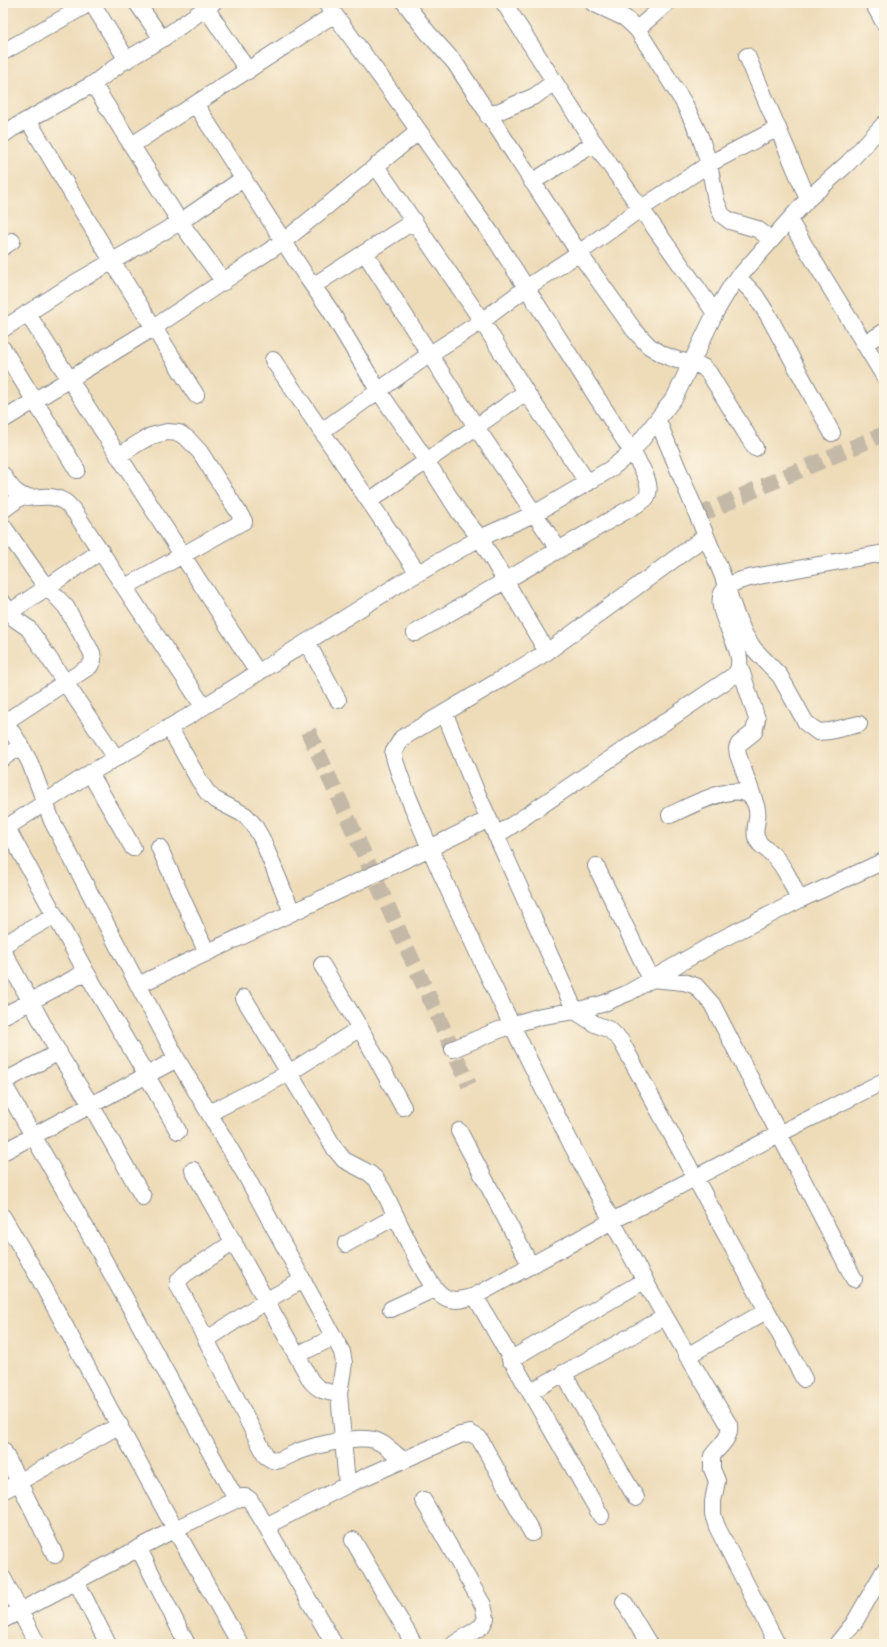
<svg xmlns="http://www.w3.org/2000/svg" width="887" height="1647" viewBox="0 0 887 1647" font-family="Pangolin,sans-serif">
  <rect width="100%" height="100%" fill="#fcf5e5"/>
  <filter id="ink" filterUnits="userSpaceOnUse"><feTurbulence type="fractalNoise" baseFrequency=".025" numOctaves="2"/><feDisplacementMap in="SourceGraphic" scale="8" xChannelSelector="R" yChannelSelector="G"/><feConvolveMatrix kernelMatrix="1 2 1 2 8 2 1 2 1" color-interpolation-filters="sRGB"/></filter>
  <filter id="wash" filterUnits="userSpaceOnUse"><feTurbulence type="fractalNoise" baseFrequency=".012" numOctaves="4" result="noise"/><feDisplacementMap in="SourceGraphic" scale="16" xChannelSelector="R" yChannelSelector="G"/><feGaussianBlur stdDeviation="0.9" result="paint"/><feColorMatrix in="noise" values="0 0 0 0 0 0 0 0 0 0 0 0 0 0 0 0 0 1.4 0 .05"/><feComposite in="paint" operator="in"/></filter>
  <g filter="url(#wash)">
    <rect width="100%" height="100%" fill="#eedcb9"/>
  </g>
  <g filter="url(#ink)">
    <g fill="none" stroke-linecap="round" stroke-linejoin="round">
      <!-- street-tunnel -->
      <path stroke="#c4b9a7" stroke-width="16" stroke-dasharray="16 8" stroke-linecap="butt" d="M698,516L770,483L884,434
        M308,731L469,1085"/>
      <!-- street casing -->
      <g stroke="#84868c" stroke-width="18">
        <path id="street" d="M92,3L127,60
          M137,3L162,39
          M326,3L385,83L493,236L632,452C638,462 655,485 646,498C644,500 639,503 636,505L415,633
          M405,3L428,33L455,63L579,253L634,330L649,346L664,355L677,360L692,363L703,367L709,373L755,448
          M504,3L588,134L715,313
          M593,3L625,18L637,29L684,103L700,136L709,164L716,201L722,215L730,221L757,229L771,239
          M873,3L884,23
          M206,8L248,71
          M637,29L665,5V3
          M3,52L90,3
          M747,56L808,199
          M93,84L180,222L224,282
          M196,105L304,273L330,310L378,390L424,457L459,512L480,538L547,652
          M488,116L535,96L554,82
          M28,120L112,261L196,395
          M3,135L13,128L93,84L121,63L162,39L213,3
          M132,145L333,15
          M376,166L482,321L526,392L588,483
          M532,182L595,143
          M789,220L884,376
          M3,247L12,241
          M365,253L480,433L559,550
          M738,277L755,295L768,315L832,433
          M313,286L414,221
          M27,313L258,673
          M3,329L73,284L180,222L244,178
          M864,344L884,332
          M3,349L77,470
          M273,360L418,573
          M3,420L153,328L284,241L419,131
          M658,421L722,574L736,615L745,635L754,649L780,676L806,723L818,732L830,731L859,724
          M322,431L430,354L482,321L526,288L579,253L640,209L709,164L778,128
          M118,456L140,442L151,436L167,432L179,433L188,439L200,452L244,521L125,587
          M3,475C26,515 38,486 65,502C69,505 73,510 76,514L203,706
          M369,501L526,392
          M3,510L22,496
          M3,526L41,580L66,607L92,653L93,660L90,666L5,722
          M706,536L547,652L402,738L393,753C398,774 407,793 415,813C432,854 450,894 469,934C546,1102 633,1267 729,1425C731,1439 719,1446 712,1456V1469L717,1481L713,1501V1515L717,1527L777,1644
          M3,603L15,619L28,628L38,642L116,758
          M10,612L101,551
          M307,642L338,700
          M739,664L757,719L754,732L739,744L737,748L738,755L754,799
          M445,714L474,786L575,1011L595,1024L610,1030L621,1041L804,1379
          M3,718L21,746L30,763L52,821L177,1059L246,1176L342,1352L344,1363L339,1394L347,1485
          M169,727L199,780L207,792L214,799L245,815L254,825L262,839L292,912
          M3,758L21,746
          M90,773L133,848
          M670,815C687,808 742,776 754,801C762,816 753,825 756,837C758,845 767,849 773,855C785,867 792,884 799,900
          M7,828L86,972L147,1076L178,1131
          M3,830L90,773L189,716L399,584L480,538L534,514L609,470L632,452L675,397L715,313L731,286L789,220L808,199L848,163L884,124
          M496,836L736,674C737,671 739,668 739,665C743,643 706,604 727,587C736,580 749,578 759,576L884,553
          M159,847L207,953
          M596,866L651,979L684,982L696,986L712,1004L854,1279
          M3,945L55,915
          M3,951L62,1059L91,1105L143,1197
          M322,965L360,1028L403,1107
          M138,985L430,848L489,819
          M244,998L335,1149L344,1160L369,1173L376,1179L383,1190C395,1212 425,1285 443,1296C453,1303 465,1299 475,1296L612,1221L779,1134L884,1081
          M3,1016L86,972
          M453,1049L511,1025L542,1016L575,1011L602,1004L628,993L720,940L799,900L884,861
          M3,1082L59,1052
          M3,1083L99,1251L236,1499
          M209,1113L289,1073L360,1028
          M459,1131L531,1266
          M3,1152L177,1059
          M193,1170L311,1381C319,1391 327,1392 339,1394
          M3,1217L40,1280L175,1529L240,1644
          M234,1242L185,1274L179,1280L178,1285L266,1456C269,1458 272,1461 276,1461C284,1459 292,1454 299,1451C317,1445 356,1435 374,1440C385,1443 395,1454 404,1461
          M346,1244L396,1216
          M475,1296L601,1516
          M391,1309L434,1289
          M206,1340L267,1300L303,1280
          M297,1355L334,1337
          M687,1356L766,1311
          M510,1360L645,1280
          M563,1373L636,1498
          M530,1392L665,1317
          M3,1450L55,1555
          M3,1491L120,1425
          M423,1500L483,1605L486,1618L482,1626L454,1644
          M266,1526L347,1485L460,1435L470,1433L479,1438L532,1533
          M353,1540L414,1644
          M139,1549L187,1644
          M3,1578L37,1644
          M76,1581L108,1644
          M624,1602L649,1644
          M3,1620L175,1529L242,1497H246L250,1500L266,1526L334,1644
          M837,1644L854,1623L884,1571"/>
      </g>
      <!-- street -->
      <use href="#street" stroke="#fff" stroke-width="16"/>
    </g>
  </g>
  <!-- margin -->
  <rect width="887" height="1647" fill="none" stroke="#fcf5e5" stroke-width="16"/>
</svg>
